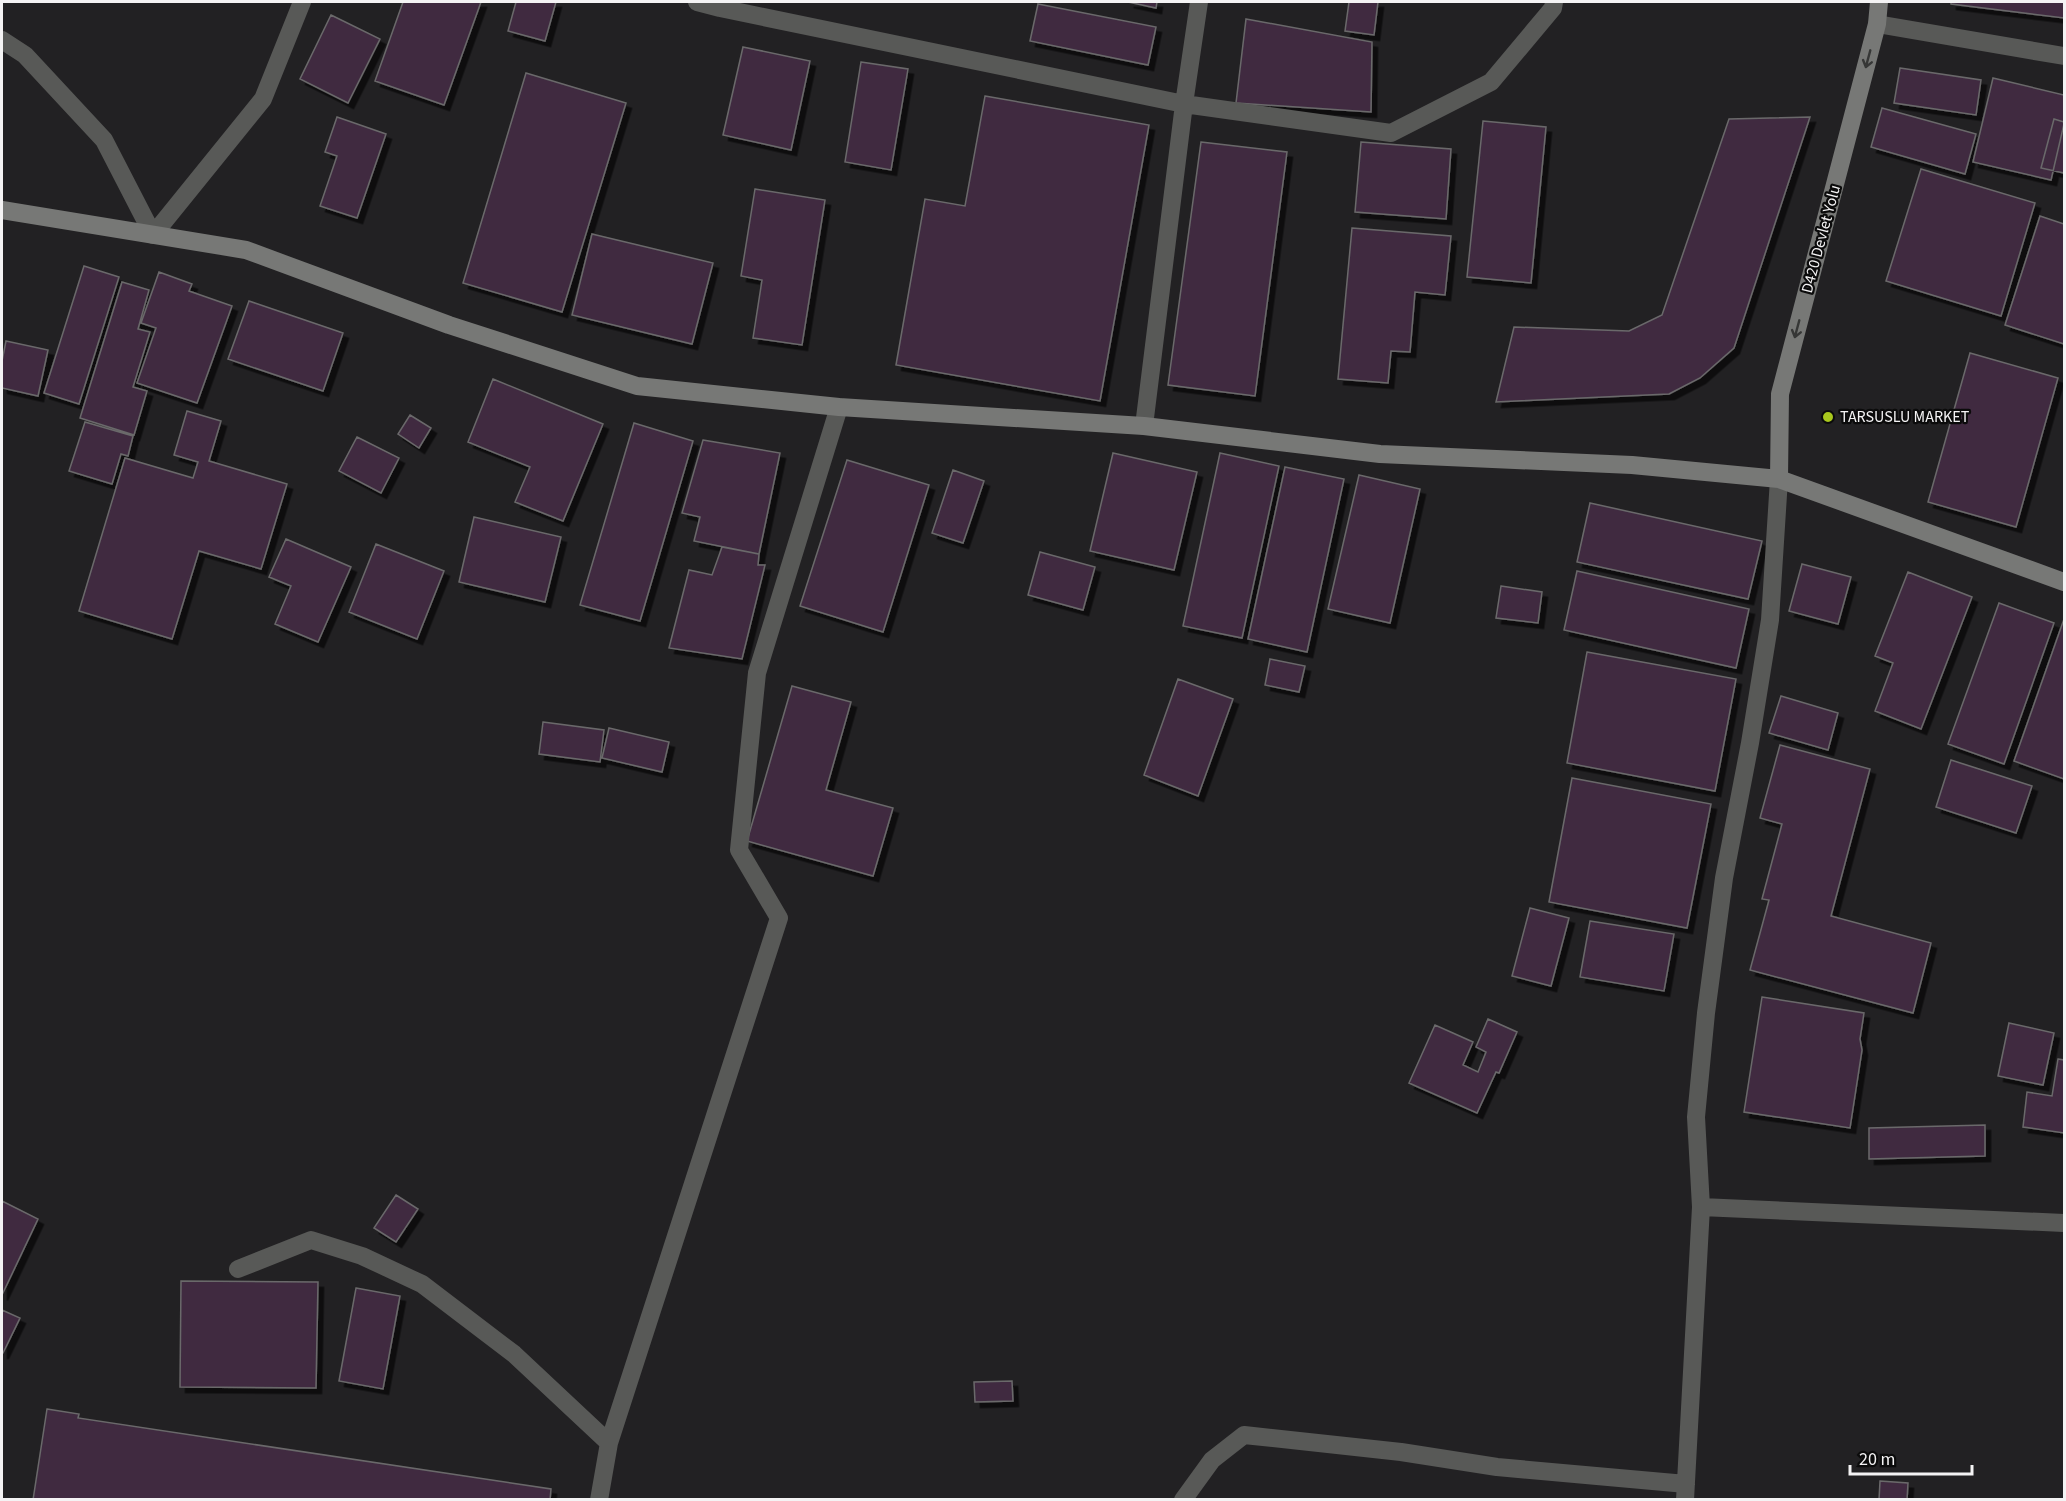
<svg xmlns="http://www.w3.org/2000/svg" width="2066" height="1501" viewBox="0 0 2066 1501" font-family="'Source Sans 3',sans-serif">
  <defs>
    <filter id="shadow"><feDropShadow dx="5.5" dy="5.5" stdDeviation="0" flood-color="#0009"/></filter>
  </defs>
  <rect width="100%" height="100%" fill="#222123"/>
  <!-- building -->
  <path fill="#3f2c41" stroke="#6b696b" stroke-width="1.5" filter="url(#shadow)" d="M403,2H481L444,105L375,81Z
    M516,2H556L545,41L508,31Z
    M1128,2H1157L1156,8Z
    M1349,2H1378L1374,35L1345,31Z
    M1951,2H2064V18L1951,4Z
    M1038,4L1156,27L1148,65L1030,41Z
    M331,15L380,39L348,103L300,79Z
    M1246,19L1372,42L1371,112L1236,103Z
    M743,47L810,61L791,150L723,135Z
    M861,62L908,69L891,170L845,162Z
    M1900,68L1981,80L1976,115L1894,103Z
    M526,73L626,103L562,312L463,283Z
    M1993,78L2064,95V124L2051,180L1973,162Z
    M985,96L1149,125L1100,401L896,365L925,199L965,206Z
    M1882,108L1976,134L1965,174L1871,147Z
    M337,117L386,134L357,218L320,206L337,156L325,152Z
    M1810,117L1734,348L1700,378L1669,394L1496,402L1514,327L1629,331L1662,315L1729,119Z
    M2054,119L2064,122V173L2041,168Z
    M1483,121L1546,127L1531,283L1467,277Z
    M1201,142L1287,152L1255,396L1168,385Z
    M1361,142L1451,149L1446,219L1355,212Z
    M1921,169L2035,203L2001,316L1886,281Z
    M755,189L825,200L802,345L753,338L762,280L741,276Z
    M2040,216L2064,224V344L2005,325Z
    M1352,228L1451,236L1445,295L1415,292L1410,352L1391,351L1388,383L1338,379Z
    M592,234L713,263L692,344L572,315Z
    M84,266L119,277L79,404L44,393Z
    M159,272L192,284L189,291L232,306L197,403L137,383L156,328L141,323Z
    M122,282L149,290L138,329L150,332L133,387L147,391L134,435L80,418Z
    M249,301L343,333L323,391L228,359Z
    M6,341L48,350L38,396L2,388V361Z
    M1970,353L2058,378L2016,527L1928,502Z
    M493,379L603,424L563,521L515,502L530,467L468,442Z
    M187,411L221,421L209,461L287,484L261,569L199,551L172,639L79,611L125,458L193,478L198,462L174,455Z
    M410,415L431,428L419,448L398,434Z
    M85,422L133,436L128,456L121,454L112,484L69,471Z
    M634,423L693,441L640,621L580,605Z
    M357,437L399,458L381,493L339,471Z
    M703,440L780,453L759,554L694,541L700,517L682,513Z
    M1113,453L1197,472L1174,570L1090,551Z
    M1220,453L1279,466L1242,638L1183,626Z
    M847,460L929,485L883,632L800,606Z
    M1285,467L1344,479L1307,652L1248,639Z
    M953,470L984,481L963,543L932,533Z
    M1359,475L1420,489L1390,623L1328,609Z
    M1590,503L1762,541L1748,599L1577,562Z
    M474,517L561,537L545,602L459,582Z
    M286,539L351,567L318,642L275,624L291,586L269,577Z
    M376,544L444,571L417,639L349,612Z
    M722,547L759,554L758,565H765L742,659L669,648L689,570L712,575Z
    M1040,552L1095,567L1083,610L1028,595Z
    M1802,564L1851,577L1838,624L1789,611Z
    M1577,571L1749,609L1736,668L1564,630Z
    M1908,572L1972,597L1921,729L1875,711L1893,663L1875,656Z
    M1501,586L1542,592L1538,623L1496,618Z
    M1999,603L2054,623L2004,764L1948,744Z
    M2064,619V779L2014,761Z
    M1587,652L1736,679L1715,791L1567,763Z
    M1270,659L1305,666L1299,692L1265,685Z
    M1178,679L1233,699L1198,796L1144,775Z
    M792,686L851,702L826,790L893,808L873,876L747,841Z
    M1781,696L1838,713L1828,750L1769,733Z
    M543,722L604,730L600,762L539,754Z
    M609,728L669,742L662,772L602,758Z
    M1780,745L1870,769L1831,916L1931,943L1913,1013L1750,970L1769,900L1762,899L1782,824L1760,818Z
    M1951,760L2032,786L2016,833L1936,807Z
    M1572,778L1711,804L1687,928L1549,902Z
    M1530,908L1569,918L1551,986L1512,976Z
    M1590,921L1674,934L1664,991L1580,977Z
    M1762,997L1864,1013L1860,1039L1862,1050L1850,1128L1744,1112Z
    M1488,1019L1517,1032L1499,1073L1496,1072L1477,1113L1409,1083L1435,1025L1473,1042L1463,1065L1478,1072L1486,1052L1476,1047Z
    M2009,1023L2054,1033L2043,1085L1998,1076Z
    M2058,1059L2064,1060V1133L2023,1127L2027,1092L2052,1096Z
    M1985,1125V1156L1869,1159V1128Z
    M396,1195L418,1209L396,1242L374,1228Z
    M2,1201L38,1219L2,1295Z
    M181,1281L318,1282L316,1388L180,1387Z
    M356,1288L400,1296L383,1389L339,1381Z
    M2,1310L20,1318L3,1353H2Z
    M1012,1381L1013,1401L975,1402L974,1382Z
    M47,1409L79,1414L78,1418L551,1489L550,1500H33Z
    M1880,1481L1908,1483L1907,1500H1879Z"/>
  <g fill="none" stroke-linecap="round" stroke-linejoin="round">
    <!-- street -->
    <path stroke="#585957" stroke-width="18" d="M697,2L720,8L1184,104L1391,133L1491,82L1553,8L1554,2
      M1877,24L2064,56
      M2,40L25,55L104,140L153,235L263,99L302,2
      M1144,426L1184,104L1199,2
      M1701,1207L2064,1223
      M238,1269L311,1240L362,1256L422,1284L514,1354L609,1443
      M599,1500L609,1443L779,918L739,850L757,673L839,407
      M1183,1500L1212,1460L1244,1435L1401,1452L1497,1467L1686,1484
      M1685,1500L1701,1207L1696,1117L1706,1013L1724,878L1750,743L1770,620L1779,479"/>
    <!-- secondary -->
    <path stroke="#777876" stroke-width="18" d="M2,210L246,250L449,325L637,386L839,407L1144,426L1380,454L1632,465L1779,479L2064,582
      M1779,479L1780,394L1877,24L1879,2"/>
  </g>
  <!-- one-way arrows -->
  <defs><path id="oneway-shaft" d="M-6 0H5M1.5-3L5.5 0L1.5 3" fill="none" stroke-width="1.6" stroke-linecap="round" stroke-linejoin="round" transform="scale(1.5)"/></defs>
  <g stroke="#363736">
    <use href="#oneway-shaft" transform="translate(1868 59) rotate(105)"/>
    <use href="#oneway-shaft" transform="translate(1797 329) rotate(105)"/>
  </g>
  <!-- markers -->
  <circle fill="#a8c71d" stroke="#0b0b0b" stroke-width="2" cx="1828" cy="417" r="6"/>
  <g text-anchor="middle" dominant-baseline="central" stroke-width="4.5" stroke-linejoin="round" paint-order="stroke">
    <!-- street labels -->
    <g font-size="16" fill="#f4f3f4" stroke="#0b0b0b">
      <text transform="translate(1821 239) rotate(-75)">D420 Devlet Yolu</text>
    </g>
    <!-- poi labels -->
    <g font-size="16" fill="#f4f3f4" stroke="#0b0b0b" text-anchor="start">
      <text x="1840" y="417">TARSUSLU MARKET</text>
    </g>
  </g>
  <!-- border -->
  <rect width="2066" height="1501" fill="none" stroke="#f4f3f4" stroke-width="6"/>
  <!-- scale -->
  <path d="M1850 1465v9h122v-9" fill="none" stroke="#f4f3f4" stroke-width="3"/>
  <text x="1859" y="1465" font-size="18" fill="#f4f3f4" stroke="#0b0b0b" stroke-width="4.5" paint-order="stroke">20 m</text>
</svg>
